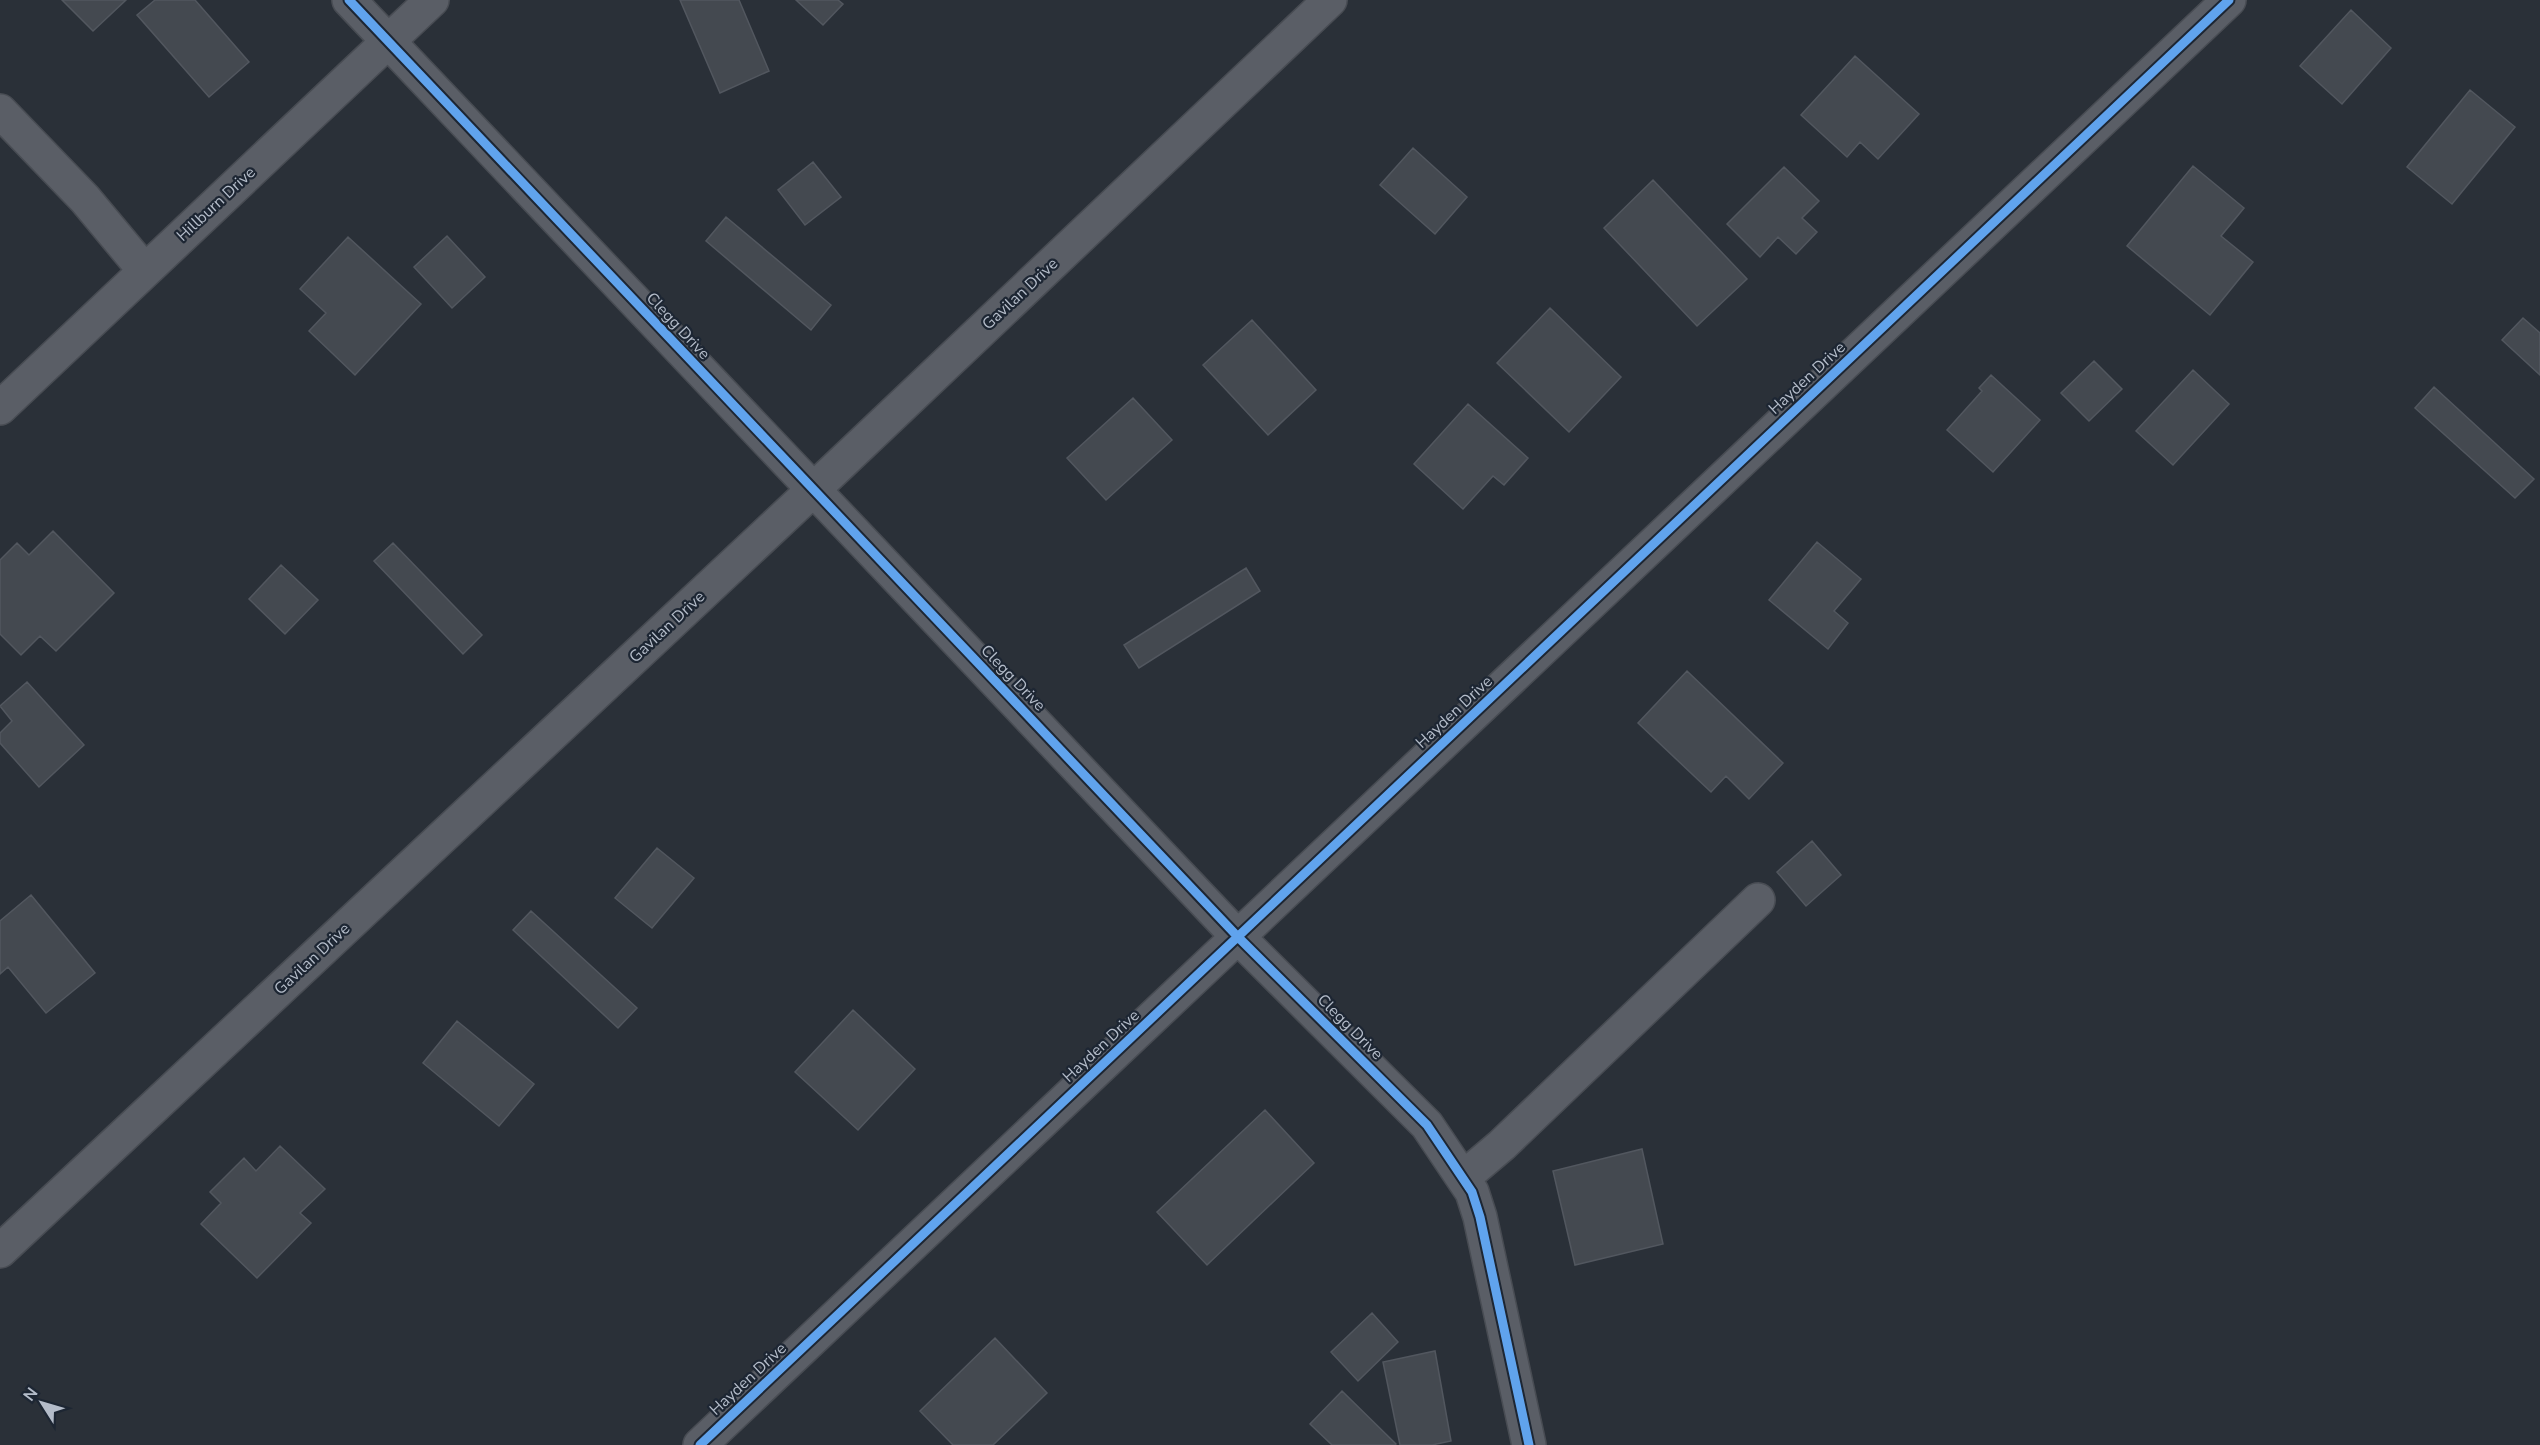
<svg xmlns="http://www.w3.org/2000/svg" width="2540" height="1445" viewBox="0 0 2540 1445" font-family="'Nunito Sans',sans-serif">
  <rect width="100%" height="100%" fill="#2a3038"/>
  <!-- building -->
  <path fill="#444950" stroke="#52575f" stroke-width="1.5" d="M62,0H126L93,31Z
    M155,0H195L249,62L209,97L137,15Z
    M680,0H739L769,71L720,93Z
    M796,0H838L843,4L823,25Z
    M2351,10L2391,48L2342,104L2300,66Z
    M1855,56L1919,114L1878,159L1860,142L1847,157L1801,115Z
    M2470,90L2515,127L2452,204L2407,167Z
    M1413,148L1467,197L1435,234L1380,185Z
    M813,162L841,197L805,225L778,190Z
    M2193,166L2244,208L2221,236L2253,262L2210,315L2127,246Z
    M1784,167L1819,201L1802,218L1817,232L1796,254L1778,237L1760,257L1727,224Z
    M1653,180L1747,279L1697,326L1604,228Z
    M726,217L831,305L811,330L706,241Z
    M447,236L485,277L452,308L414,267Z
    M348,237L421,304L355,375L309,331L326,313L300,289Z
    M1550,308L1621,377L1569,432L1497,363Z
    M2523,318L2540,333V375L2502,340Z
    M1252,320L1316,390L1268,435L1203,365Z
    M2094,361L2122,389L2089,421L2061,393Z
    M2193,370L2229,404L2173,465L2136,431Z
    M1991,375L2040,420L1993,472L1947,430L1982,391L1979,388Z
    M2434,387L2534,479L2515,498L2415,408Z
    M1133,398L1172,440L1106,500L1067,458Z
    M1468,404L1528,458L1504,485L1493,476L1463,509L1414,464Z
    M53,531L114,593L56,651L40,636L21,655L0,634V560L17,543L29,555Z
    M1817,542L1861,579L1834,611L1848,623L1828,649L1769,600Z
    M393,543L482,635L463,654L374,561Z
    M281,565L318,600L285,634L249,599Z
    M1246,568L1260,591L1139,668L1124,645Z
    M1687,671L1783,763L1749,799L1726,776L1711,792L1638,723Z
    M27,682L84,745L39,787L0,743V733L12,721L0,706Z
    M1812,841L1841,875L1806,906L1777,872Z
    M657,848L694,878L652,928L615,898Z
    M31,895L95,973L46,1013L8,967L0,974V921Z
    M531,911L637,1008L618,1028L513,930Z
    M853,1010L915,1069L858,1130L795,1072Z
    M457,1021L534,1084L499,1126L423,1063Z
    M1265,1110L1314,1163L1207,1265L1157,1212Z
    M280,1146L325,1189L300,1213L311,1223L257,1278L201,1224L221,1203L210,1192L244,1158L256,1171Z
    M1642,1149L1663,1244L1575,1265L1553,1171Z
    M1372,1313L1398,1342L1358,1381L1331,1352Z
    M995,1338L1047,1393L993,1445H953L920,1411Z
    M1435,1351L1451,1441L1432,1445H1400L1383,1362Z
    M1342,1391L1396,1444L1395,1445H1332L1310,1424Z"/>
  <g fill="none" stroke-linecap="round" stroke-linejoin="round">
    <!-- minor casing -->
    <g stroke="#484c53" stroke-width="36">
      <path id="minor" d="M349,0L1238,937L1427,1125L1472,1192L1480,1217L1529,1445
        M0,111L85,199L145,271
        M0,408L432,0
        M1463,1178L1502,1145L1758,900
        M0,1251L813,490L1330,0
        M700,1445L2229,0"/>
    </g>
    <!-- minor -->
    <use href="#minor" stroke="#5a5e66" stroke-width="33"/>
    <!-- cycleway casing -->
    <g stroke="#1d2633" stroke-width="13">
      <path id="cycleway" d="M349,0L1238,937L1427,1125L1472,1192L1480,1217L1529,1445
        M700,1445L2229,0"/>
    </g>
    <!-- cycleway -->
    <use href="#cycleway" stroke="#60a3ed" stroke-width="9"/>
  </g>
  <g text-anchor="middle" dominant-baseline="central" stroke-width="4.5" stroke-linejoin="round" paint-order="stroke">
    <!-- street labels -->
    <g font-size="16" fill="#b4bcc9" stroke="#1d2633">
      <text transform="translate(216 204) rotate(-43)">Hillburn Drive</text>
      <text transform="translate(1020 294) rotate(-43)">Gavilan Drive</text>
      <text transform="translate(678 326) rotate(47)">Clegg Drive</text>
      <text transform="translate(1807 378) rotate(-43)">Hayden Drive</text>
      <text transform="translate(667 627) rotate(-43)">Gavilan Drive</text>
      <text transform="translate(1013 678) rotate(46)">Clegg Drive</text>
      <text transform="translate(1454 712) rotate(-43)">Hayden Drive</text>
      <text transform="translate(312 959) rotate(-43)">Gavilan Drive</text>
      <text transform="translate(1350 1027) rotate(45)">Clegg Drive</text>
      <text transform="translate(1101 1046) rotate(-43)">Hayden Drive</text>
      <text transform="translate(748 1379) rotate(-43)">Hayden Drive</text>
    </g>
  </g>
  <!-- north arrow -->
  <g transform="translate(42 1403) rotate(307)" stroke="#1d2633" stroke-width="4.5" paint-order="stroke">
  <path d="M0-4.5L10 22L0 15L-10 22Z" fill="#b4bcc9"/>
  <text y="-9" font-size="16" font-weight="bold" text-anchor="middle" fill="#b4bcc9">N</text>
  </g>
</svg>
